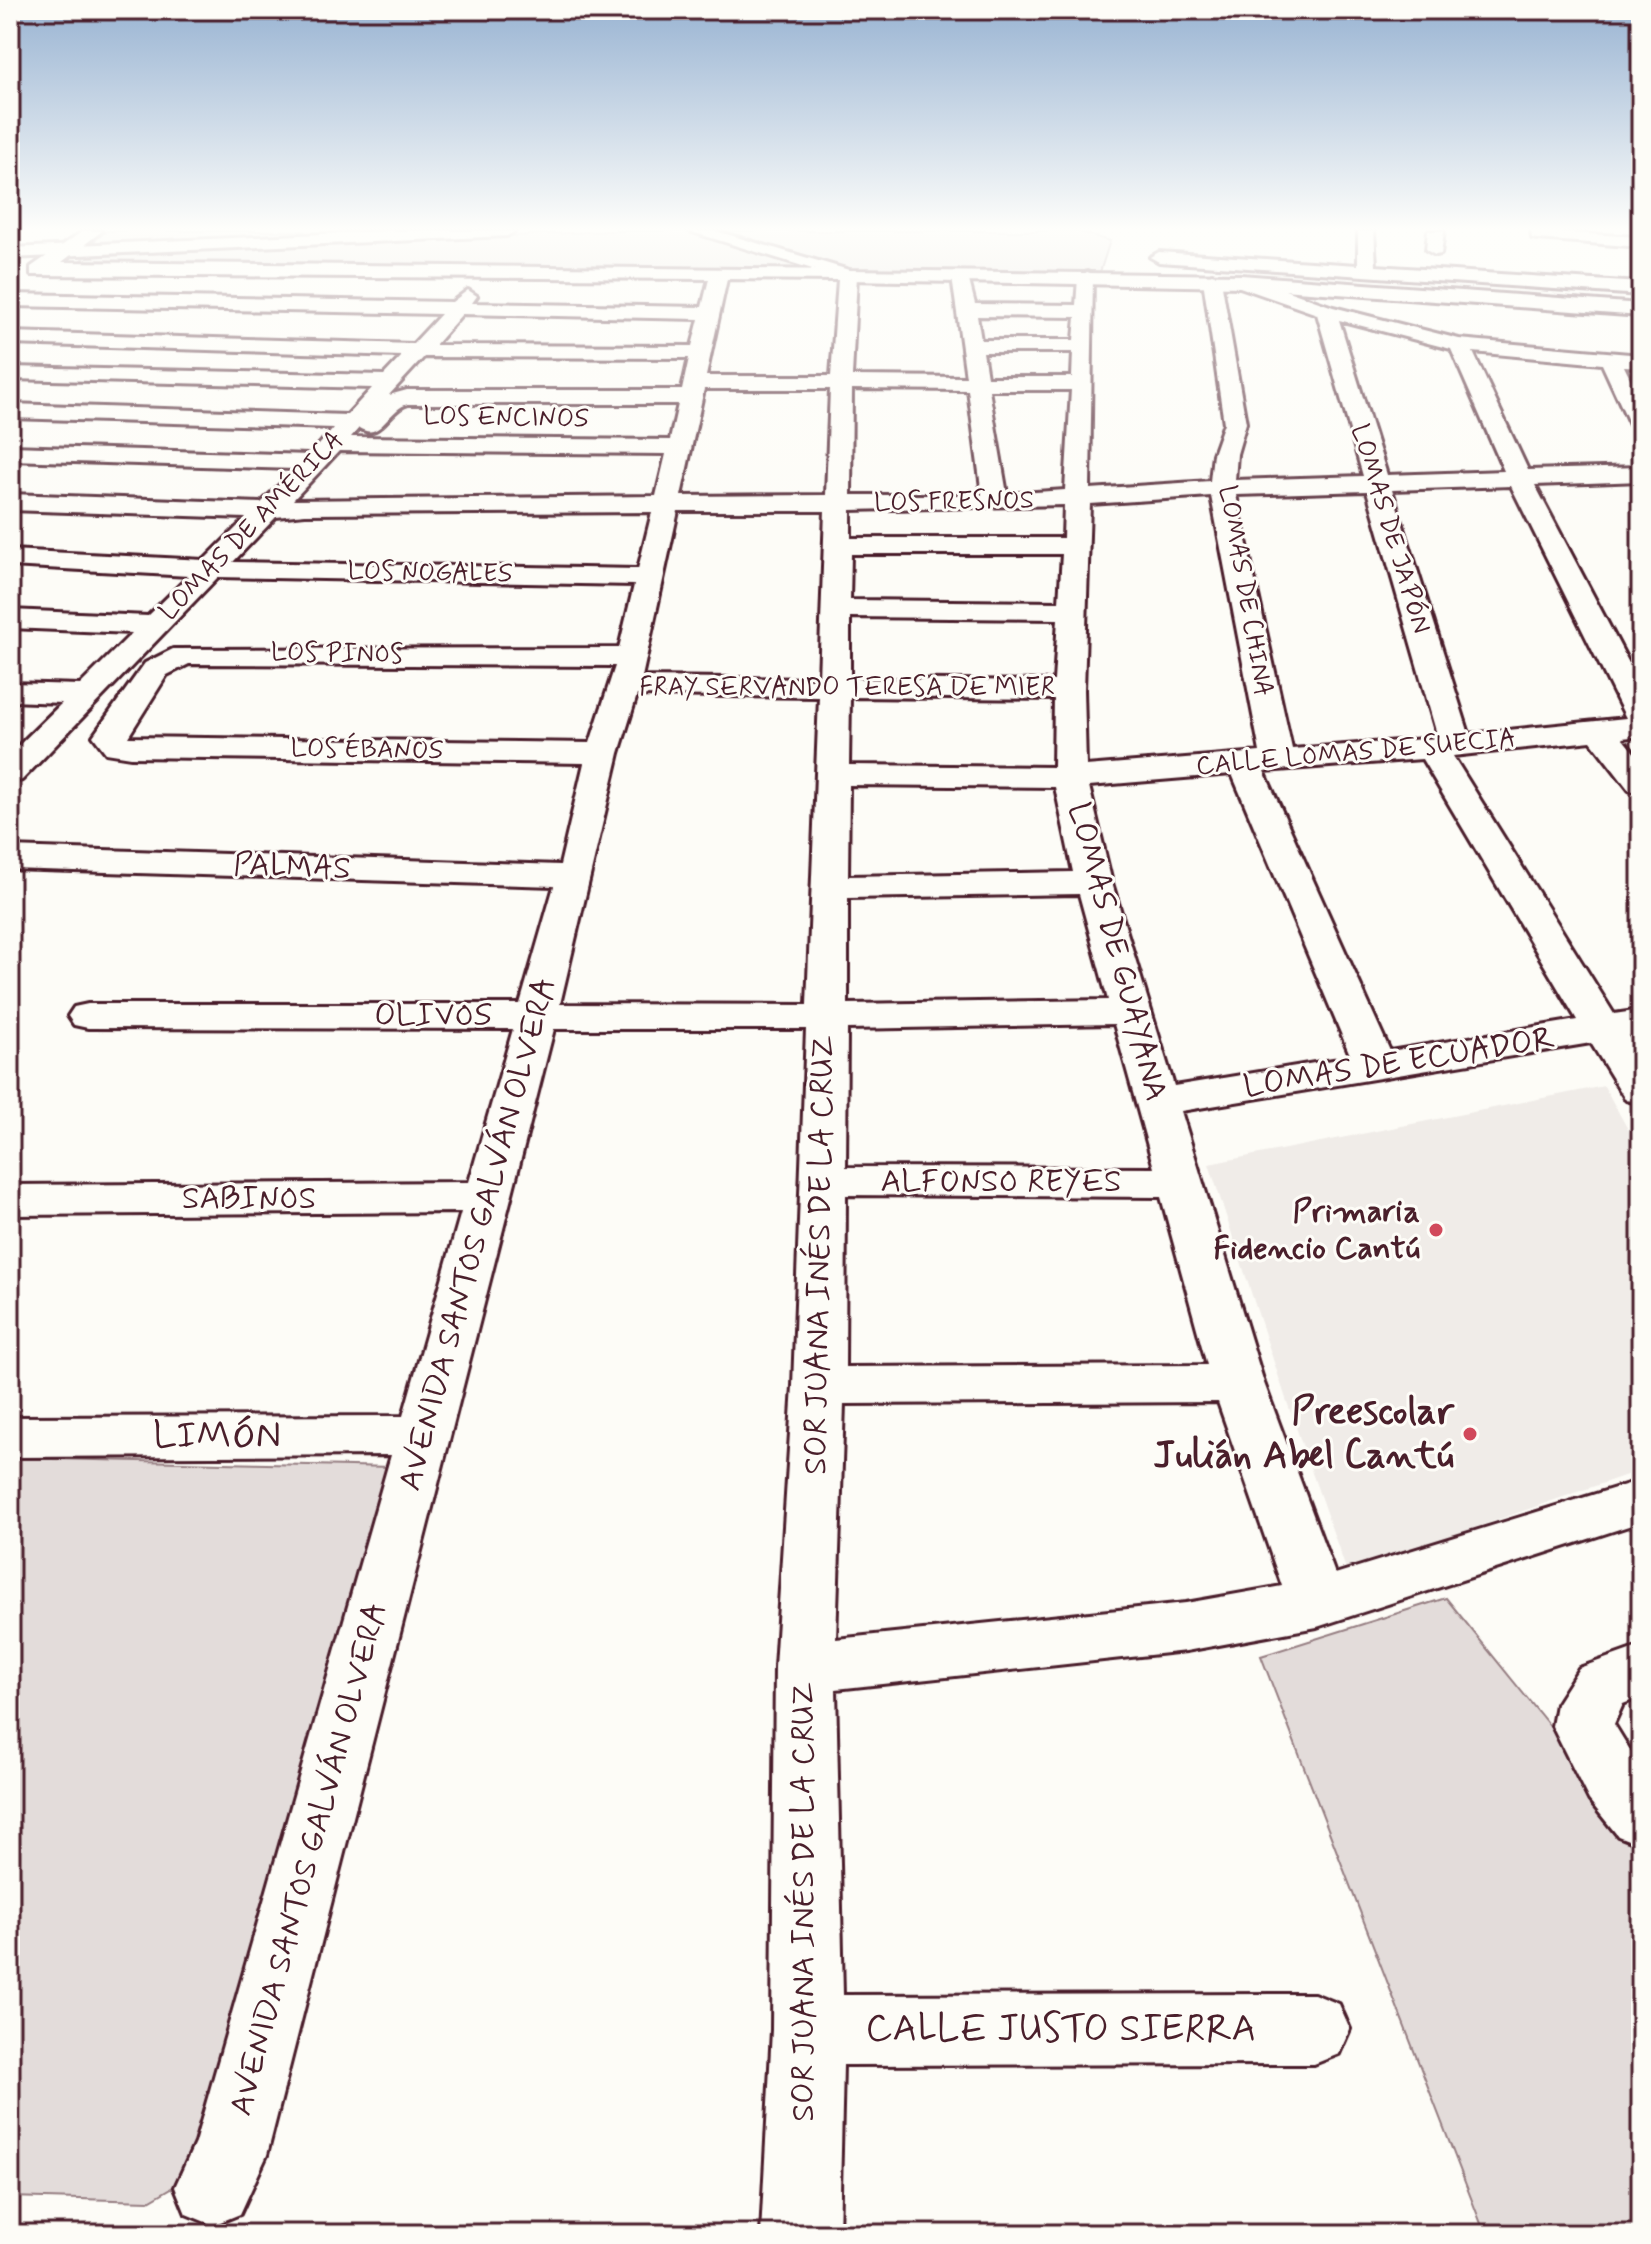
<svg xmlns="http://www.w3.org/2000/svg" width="1651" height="2244" viewBox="0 0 1651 2244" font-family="Mynerve,sans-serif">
  <rect width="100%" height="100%" fill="#fdfcf7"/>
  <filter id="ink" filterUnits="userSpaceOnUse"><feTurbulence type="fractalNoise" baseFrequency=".0125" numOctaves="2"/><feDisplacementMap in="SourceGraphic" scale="16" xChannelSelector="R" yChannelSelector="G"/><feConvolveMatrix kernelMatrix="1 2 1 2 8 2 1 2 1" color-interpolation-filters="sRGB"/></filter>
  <g filter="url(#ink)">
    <!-- built -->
    <path fill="#f0ece8" d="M1604,1086L1641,1153V1470L1347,1572L1286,1399L1209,1164Z"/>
    <!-- green -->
    <path fill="#e3dcda" stroke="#967e82" stroke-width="2" d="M107,231H305L291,237L85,248Z
      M607,231H683L818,272L75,264L86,257Z
      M724,231H1076L1110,241L1100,272L854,270Z
      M10,1458L392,1467L190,2177L149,2201L10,2197Z
      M1446,1598L1641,1839V2234H1485L1261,1656Z"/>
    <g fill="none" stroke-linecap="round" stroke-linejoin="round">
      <!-- street casing -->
      <g stroke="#4a1f2b" stroke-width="6">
        <path id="street" d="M83,231H102L62,262L848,270L857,275L852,376L966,377L952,277L955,273H967L975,304L1076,305L1078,278L1087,272L1093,274L1090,489L1210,481L1213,454L1224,423L1203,280L1212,274L1221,280L1246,423L1237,454L1235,480L1363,476L1317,314L1234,285V277H1248L1333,307L1459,339L1641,355V367L1624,366L1641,401V432L1630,425L1602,364L1473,352L1528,470L1641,467V481L1535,485L1641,686V736L1622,738L1641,761V793L1629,790L1591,741L1453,756L1614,1014L1641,1010V1034L1628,1036L1641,1057V1104L1626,1100L1591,1043L1181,1111L1264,1383L1335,1574L1641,1480V1522L1317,1627L1186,1651L836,1689L843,1995L1314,1994L1339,2004L1350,2029L1339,2054L1314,2064L843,2065L839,2234H761L772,2030L775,1667L793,1386L806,1029H554L267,2155L240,2214L213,2225L186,2214L175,2187L195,2143L391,1455L10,1457V1417L403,1416L461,1212L10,1215V1185L469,1182L513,1029L88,1028L74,1025L68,1016L74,1007L88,1004H520L554,886L10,869V847L560,865L584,763L131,757L106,753L93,736L145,663L173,649L619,648L634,585L218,577L22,780L10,783V754L62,703L10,701V683L80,685L132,633L10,628V610L148,616L189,576L10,566V550L204,560L246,518L10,510V494L261,503L296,469L10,460V446L310,455L334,428L10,418V404L347,415L372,388L10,379V367L384,375L402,356L10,344V332L413,344L441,314L10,306V294L452,302L468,290L477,296L472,303L702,307L709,279L31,275V267ZM727,279L838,280L831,376H706ZM462,314L699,319L692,346L435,345ZM977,316L1076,317L1074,340H981ZM1339,320L1451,349L1504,471L1387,475ZM983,352H1073L1072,377H987ZM424,357L689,358L682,390H407L389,395ZM704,389H830L826,495L681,496ZM852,389L968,390L982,495H851ZM989,390H1071L1065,490L1007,494ZM408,404H678L670,440L351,437L359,428C381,442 388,409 408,404ZM339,451L666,454L656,496L293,500ZM1511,486L1625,716L1626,718L1469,734L1392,490ZM1367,491L1438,738L1292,749L1236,495ZM1211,496L1260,752L1086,766L1084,690L1090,504ZM1064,505L1063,538H851V510ZM678,511H825L819,679L642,677ZM652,512L638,569L233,562L276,517L305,514ZM851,554H1062L1059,602L850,600ZM850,617L1058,619L1054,681L850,679ZM189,664L615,666L590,743L128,737L167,675ZM637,695L819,697L807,1005L560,1004L619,753ZM850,697L1054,699L1053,767L849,765ZM1422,759L1577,1020L1390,1051L1264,771ZM1232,774L1351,1057L1174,1086L1112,883L1089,786ZM849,785L1055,787L1073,872L848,876ZM1079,894L1108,1000L848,1004V898ZM1114,1024L1154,1168L846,1167L847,1029ZM846,1195L1161,1197L1207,1365L845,1367ZM1218,1402L1282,1586L1186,1603L836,1639L844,1404Z
          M1358,231H1374L1376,266L1641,283V295L1159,262L1150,257L1159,252L1358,265Z
          M1428,231H1444L1441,254L1435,255L1426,250Z
          M1531,231L1641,237V247L1538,239L1532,238Z
          M1641,1646V1697L1623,1704L1614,1724L1641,1768V1845L1618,1836L1589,1800L1552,1726L1556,1704L1579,1668Z"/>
      </g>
      <!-- secondary casing -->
      <g stroke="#4a1f2b" stroke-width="6">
        <path id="secondary" d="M388,231H515L507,236L10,258V248Z
          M689,231H716L849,270L1241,275L1641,304V316L1241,287L848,280Z"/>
      </g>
      <!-- street -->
      <use href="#street" fill="#fdfcf7" fill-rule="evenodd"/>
      <!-- secondary -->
      <use href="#secondary" fill="#fdfcf7" fill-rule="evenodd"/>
    </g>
  </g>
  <!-- sky -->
  <linearGradient id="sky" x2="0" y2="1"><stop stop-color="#98b3d2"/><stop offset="0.42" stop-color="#fefefb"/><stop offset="1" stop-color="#fefefb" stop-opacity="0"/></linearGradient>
  <rect width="1651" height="545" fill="url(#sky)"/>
  <!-- markers -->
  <g fill="#d1495b" stroke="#fdfcf7" stroke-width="3">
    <circle cx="1436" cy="1230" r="8"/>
    <circle cx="1470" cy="1434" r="8"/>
  </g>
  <g text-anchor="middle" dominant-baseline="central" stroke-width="6" stroke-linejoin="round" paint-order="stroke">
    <!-- far-street labels -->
    <g font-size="26" fill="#4a1f2b" stroke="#fdfcf7">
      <text transform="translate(506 418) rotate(1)">LOS ENCINOS</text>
      <text transform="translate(954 502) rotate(-1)">LOS FRESNOS</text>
      <text transform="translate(252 526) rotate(-46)">LOMAS DE AMÉRICA</text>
      <text transform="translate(1390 529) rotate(73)">LOMAS DE JAPÓN</text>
      <text transform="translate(430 573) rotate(1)">LOS NOGALES</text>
      <text transform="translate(1245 591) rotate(80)">LOMAS DE CHINA</text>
      <text transform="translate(337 654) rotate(1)">LOS PINOS</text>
      <text x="847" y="688">FRAY SERVANDO TERESA DE MIER</text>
      <text transform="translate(367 750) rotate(1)">LOS ÉBANOS</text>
      <text transform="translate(1356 753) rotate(-5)">CALLE LOMAS DE SUECIA</text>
    </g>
    <!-- street labels -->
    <g font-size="32" fill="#4a1f2b" stroke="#fdfcf7">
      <text transform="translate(292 867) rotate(2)">PALMAS</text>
      <text transform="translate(1117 952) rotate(75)">LOMAS DE GUAYANA</text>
      <text x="433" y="1016">OLIVOS</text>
      <text transform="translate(1399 1063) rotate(-9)">LOMAS DE ECUADOR</text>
      <text x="1001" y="1182">ALFONSO REYES</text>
      <text x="249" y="1199">SABINOS</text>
      <text transform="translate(478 1234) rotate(-75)">AVENIDA SANTOS GALVÁN OLVERA</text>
      <text transform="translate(820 1255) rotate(-89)">SOR JUANA INÉS DE LA CRUZ</text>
      <text transform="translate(309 1859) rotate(-75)">AVENIDA SANTOS GALVÁN OLVERA</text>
      <text transform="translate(804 1902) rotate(-90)">SOR JUANA INÉS DE LA CRUZ</text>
    </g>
    <!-- poi labels -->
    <g font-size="32" font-weight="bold" fill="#4a1f2b" stroke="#fdfcf7" text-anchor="end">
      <text x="1420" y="1212">Primaria<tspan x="1420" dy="37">Fidencio Cantú</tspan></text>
    </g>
    <!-- near-poi labels -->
    <g font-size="38" font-weight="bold" fill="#4a1f2b" stroke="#fdfcf7" text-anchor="end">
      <text x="1454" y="1412">Preescolar<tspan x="1454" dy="44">Julián Abel Cantú</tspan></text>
    </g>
    <!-- near-street labels -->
    <g font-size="38" fill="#4a1f2b" stroke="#fdfcf7">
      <text x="217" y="1436">LIMÓN</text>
      <text x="1061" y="2029">CALLE JUSTO SIERRA</text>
    </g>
  </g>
  <!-- margin -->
  <rect width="1651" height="2244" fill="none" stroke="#fdfcf7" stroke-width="40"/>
  <rect x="20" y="20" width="1611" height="2204" fill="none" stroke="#4a1f2b" stroke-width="3" filter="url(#ink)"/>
</svg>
